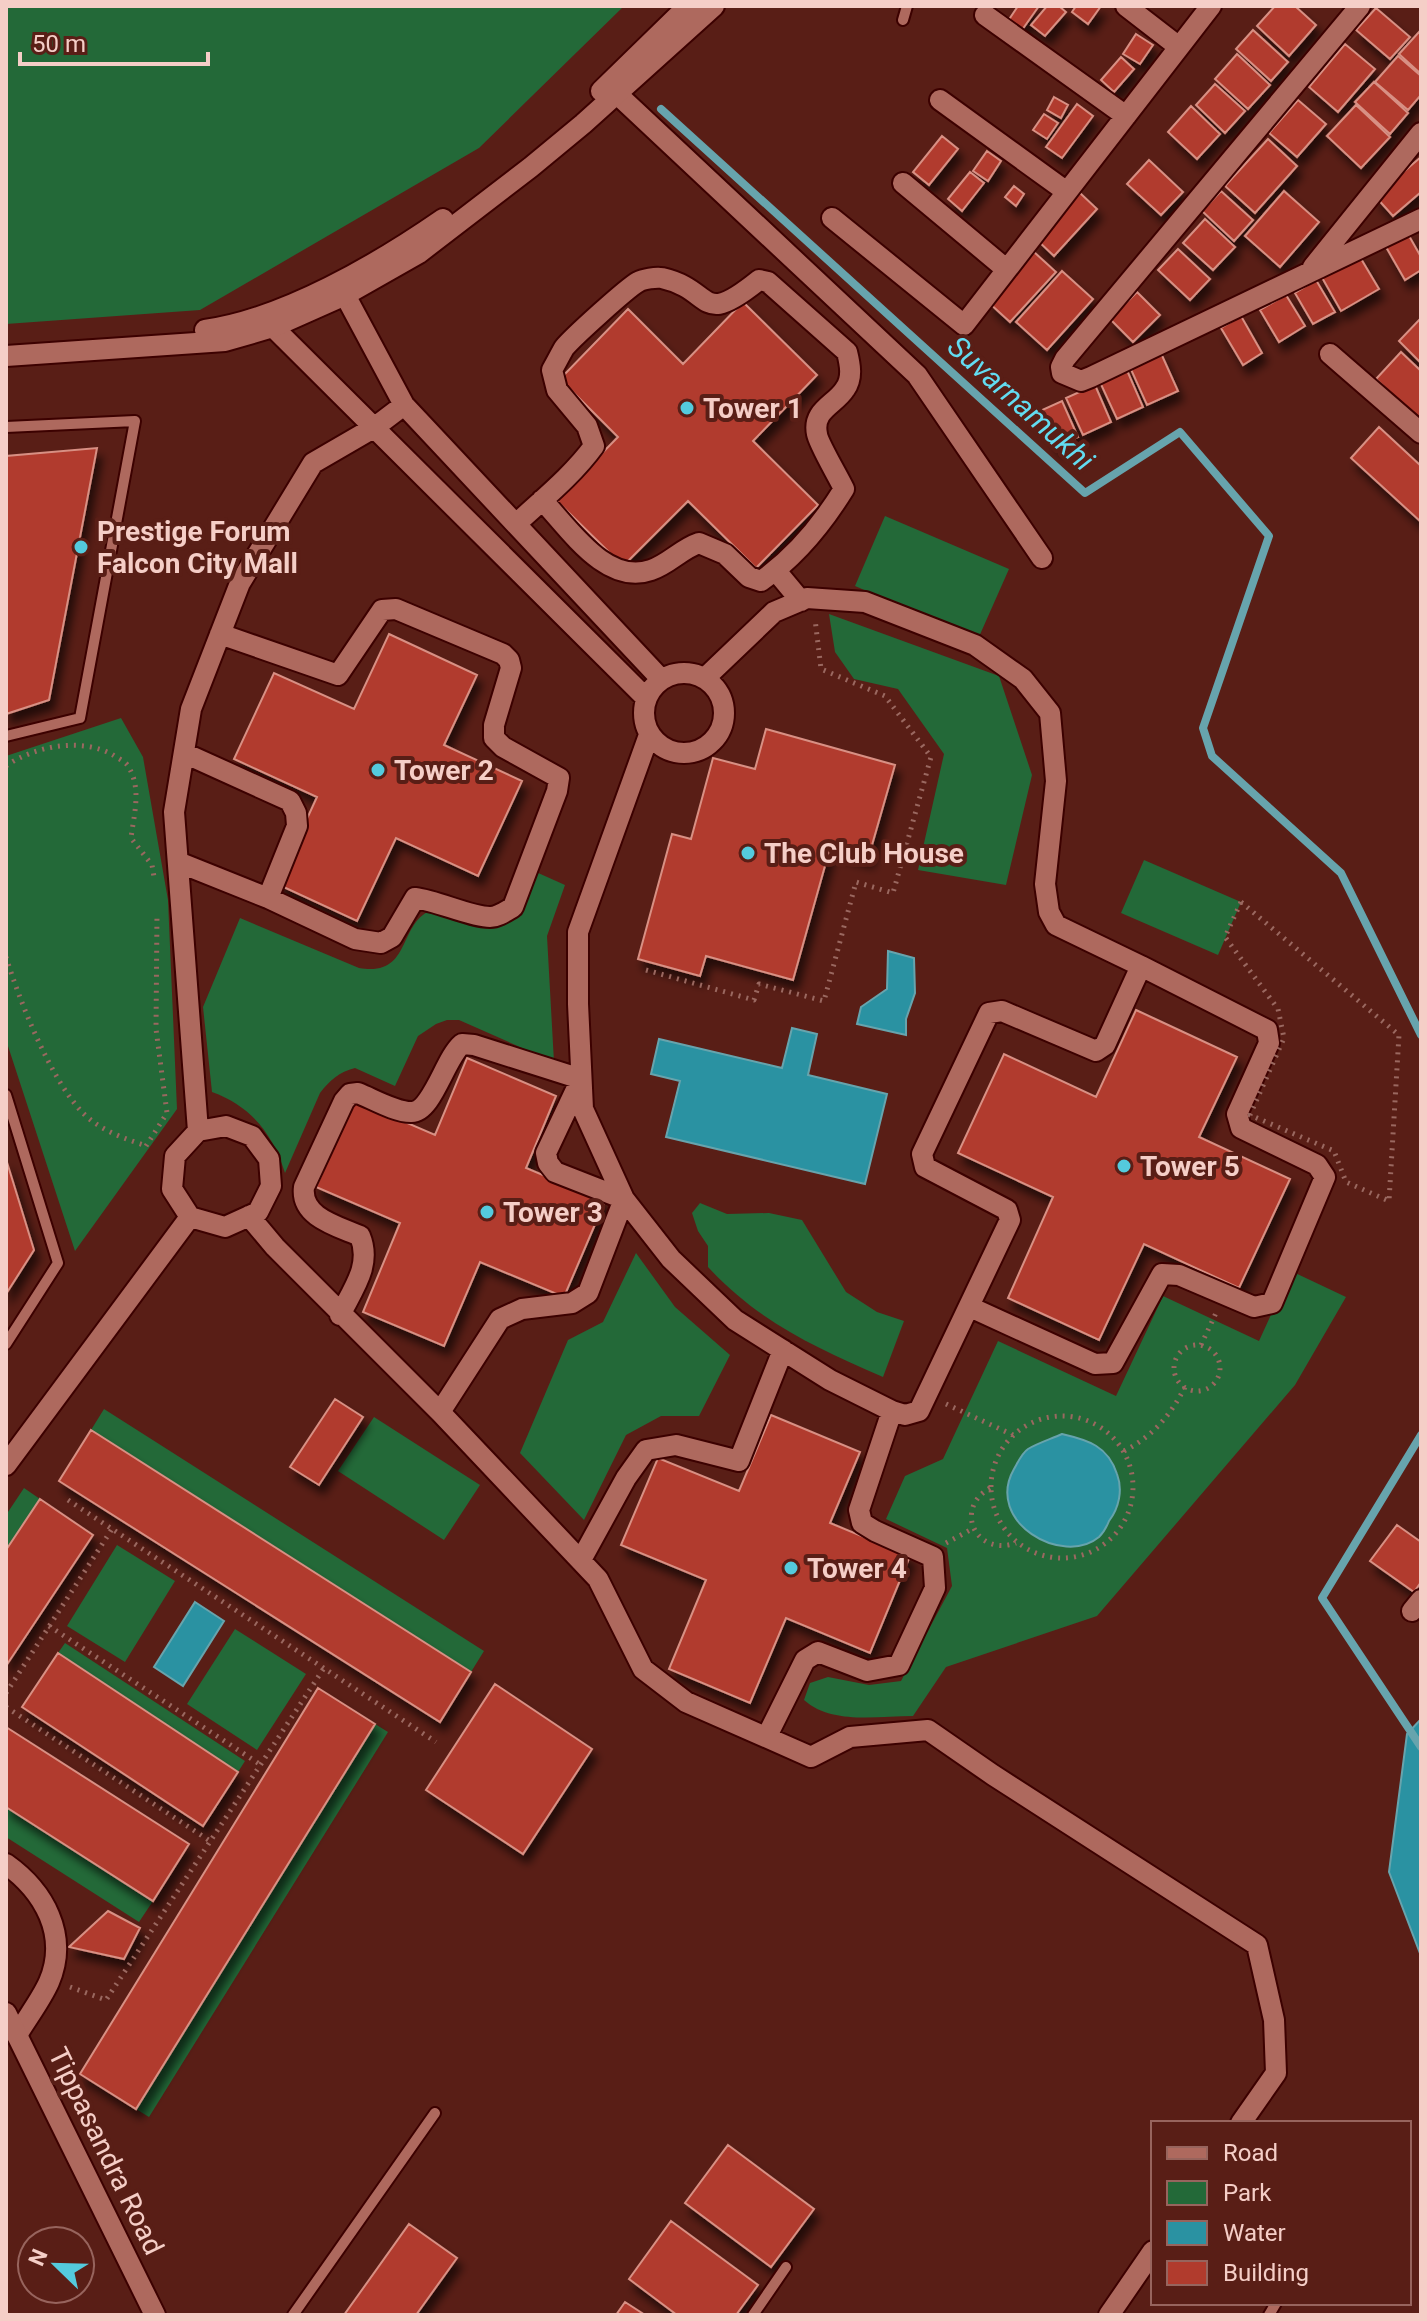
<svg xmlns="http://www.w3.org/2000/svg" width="1427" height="2321" viewBox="0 0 1427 2321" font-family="Roboto,sans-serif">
  <defs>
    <filter id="shadow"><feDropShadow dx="5" dy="9" stdDeviation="4" flood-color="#0009"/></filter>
  </defs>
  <rect width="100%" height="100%" fill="#591e16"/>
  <!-- green -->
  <path fill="#236938" d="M6,6H624L479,148L200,310L6,324Z
    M885,516L1009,569L978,639L855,586Z
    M829,614L999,676L1032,775L1006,885L918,870L944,754L898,689L854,679L835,652Z
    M121,718L143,757L168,900L177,1109L75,1251L6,1040V756Z
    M1144,860L1241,902L1218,955L1121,913Z
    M536,872L565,885L547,936L554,1062L459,1020H447L436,1024L418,1036L395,1086L355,1068C339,1072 330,1080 320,1093L285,1173C273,1134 251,1106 212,1092L203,1007L240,918L359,968C412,977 397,925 431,910L486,924Z
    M700,1203L727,1214L769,1213L802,1220L846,1292L877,1312L904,1321L883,1377C815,1347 760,1323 708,1267V1246L698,1231L692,1213Z
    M636,1253L675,1307L730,1355L699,1416H661L626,1435L584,1520L520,1453L568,1340L603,1322Z
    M1291,1271L1346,1297L1295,1385L1097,1616L946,1667L913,1716C878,1716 832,1725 804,1700L810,1683L828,1677L869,1685L901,1681L952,1586L947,1548L886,1519L905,1476L943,1459L998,1341L1116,1396L1163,1296L1259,1341Z
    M104,1409L484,1651L471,1672L91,1430Z
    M374,1417L480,1485L444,1540L338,1471Z
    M24,1488L40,1499L6,1550V1515Z
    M117,1545L175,1581L125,1662L67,1626Z
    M235,1629L306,1674L257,1750L187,1704Z
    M65,1643L245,1761L238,1772L58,1653Z
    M375,1724L388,1732L149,2117L136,2109Z
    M6,1807L153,1901L139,1922L6,1837Z"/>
  <!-- water -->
  <path fill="#2a92a2" stroke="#67a4ad" stroke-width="2" d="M888,951L914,958L915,993L906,1019V1035L857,1024L861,1007L887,989Z
    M792,1028L817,1034L808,1075L887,1094L865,1184L666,1137L680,1081L651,1074L659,1039L782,1068Z
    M1062,1434C1088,1440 1108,1446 1117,1474C1123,1490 1119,1508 1109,1521C1107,1526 1103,1533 1099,1537C1063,1567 984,1522 1014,1469C1018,1462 1022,1453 1028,1449C1038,1443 1051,1439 1062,1434Z
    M195,1602L224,1621L183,1686L154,1667Z
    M1421,1719V1956L1389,1872L1407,1734Z"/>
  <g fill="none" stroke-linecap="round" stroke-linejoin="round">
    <!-- stream -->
    <path stroke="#67a4ad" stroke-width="8" d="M661,109L1085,493L1180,432L1269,536L1203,728L1212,756L1341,873L1421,1035
      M1421,1435L1322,1598L1421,1747"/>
  </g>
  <!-- building -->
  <path fill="#b13b2d" stroke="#d89084" stroke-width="2" filter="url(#shadow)" d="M1018,6H1039L1022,30L1008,21Z
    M1047,6H1059L1066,12L1045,36L1031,25Z
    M1076,6H1101L1088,24L1072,12Z
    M1275,6H1295L1316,25L1289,56L1257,26Z
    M1376,8L1410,37L1390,59L1356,30Z
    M1253,30L1288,62L1271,81L1236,49Z
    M1419,32L1421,34V74L1399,54Z
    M1136,34L1153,45L1140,64L1123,54Z
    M1345,44L1375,69L1338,112L1309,87Z
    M1237,54L1270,85L1248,109L1215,79Z
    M1398,56L1421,76V95L1408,110L1375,82Z
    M1121,57L1134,69L1114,92L1101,80Z
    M1374,82L1408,113L1390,134L1355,102Z
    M1215,84L1245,111L1225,133L1196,105Z
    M1054,97L1068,105L1061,118L1047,110Z
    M1298,100L1326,124L1297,157L1269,133Z
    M1077,104L1093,116L1062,158L1046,147Z
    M1356,105L1390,137L1361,168L1327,136Z
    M1191,106L1220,134L1197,159L1168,132Z
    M1044,114L1058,123L1047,139L1033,130Z
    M942,136L958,149L929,185L913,172Z
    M1268,139L1297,166L1255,213L1225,186Z
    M987,151L1001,161L988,181L973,171Z
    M1421,157V192L1393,216L1375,196Z
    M1149,160L1183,192L1161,215L1127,184Z
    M970,172L984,183L962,211L948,199Z
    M1014,186L1024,194L1016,206L1005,197Z
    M1221,191L1253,220L1234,241L1202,211Z
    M1284,191L1319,222L1280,267L1245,236Z
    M1080,193L1097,209L1054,256L1037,240Z
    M1205,219L1235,247L1213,270L1183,243Z
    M1408,234L1421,257V270L1405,280L1386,247Z
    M1178,249L1210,279L1190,300L1158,270Z
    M1034,252L1056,272L1010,322L988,302Z
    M1357,252L1379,289L1341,311L1320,274Z
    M1062,271L1093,299L1047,350L1016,322Z
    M1316,280L1335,312L1313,324L1295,293Z
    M1137,292L1160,315L1133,342L1110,319Z
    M1286,295L1305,326L1279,342L1260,310Z
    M743,302L817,375L753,441L818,505L756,568L688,501L623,566L556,500L618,437L560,379L628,309L683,364Z
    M1241,316L1262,353L1243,365L1221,328Z
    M1421,318V363L1399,341Z
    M1160,351L1178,391L1147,405L1129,365Z
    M1401,352L1421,371V422L1376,379Z
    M1126,368L1143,407L1117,419L1099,380Z
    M1095,385L1111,422L1083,435L1066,398Z
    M1062,401L1078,437L1056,447L1040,411Z
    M1379,427L1421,466V522L1351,458Z
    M97,448L49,700L6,714V456Z
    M389,634L477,675L444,745L522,781L478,876L396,838L357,921L277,884L317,797L234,759L274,673L354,709Z
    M766,729L895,765L868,859L830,848L793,980L706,956L700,976L638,959L672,834L691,839L713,758L755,769Z
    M1136,1010L1237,1057L1199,1137L1290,1179L1239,1288L1144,1244L1099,1340L1008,1298L1053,1197L958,1153L1004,1054L1096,1097Z
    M467,1058L556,1096L526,1168L605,1201L564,1297L480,1262L444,1346L363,1312L400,1223L316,1187L354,1100L435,1135Z
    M6,1159L34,1250L6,1294Z
    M335,1399L363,1417L319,1485L290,1467Z
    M771,1415L860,1452L830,1523L910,1556L870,1653L786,1618L750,1703L669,1669L706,1580L621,1545L658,1458L739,1491Z
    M91,1430L471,1672L440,1722L59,1481Z
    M40,1499L93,1535L6,1666V1550Z
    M1397,1525L1421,1542V1582L1414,1592L1370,1561Z
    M58,1653L238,1772L203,1826L22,1707Z
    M495,1684L592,1749L523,1854L426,1790Z
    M318,1688L375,1724L136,2109L80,2074Z
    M6,1727L189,1844L153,1901L6,1807Z
    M108,1911L140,1928L124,1959L69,1947Z
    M728,2145L814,2209L771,2267L685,2203Z
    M671,2221L758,2285L736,2315H677L629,2279Z
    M409,2224L457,2258L416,2315H344Z
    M625,2302L645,2315H616Z"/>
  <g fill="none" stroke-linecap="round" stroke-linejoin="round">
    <!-- lane casing -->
    <g stroke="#3c0100" stroke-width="14">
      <path id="lane" d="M903,20L907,6
        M6,427L135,421L80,718L6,736
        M6,1095L58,1263L6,1344
        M293,2315L435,2113
        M753,2315L786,2267
        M1269,2315L1276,2303"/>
    </g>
    <!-- street casing -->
    <g stroke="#3c0100" stroke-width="24">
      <path id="street" d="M1126,6L1179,47
        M1360,6L1065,359L1061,367L1062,373L1081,381L1091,377L1421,219
        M985,15L1126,116
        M617,94L917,375L1042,558
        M940,100L1067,192
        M903,183L1006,269
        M832,218L964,325L1211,6
        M1313,267L1421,133
        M345,295L404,405L661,679
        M273,327L646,698
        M1330,354L1421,433
        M516,524C543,499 572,476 594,446L587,426L557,390L552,370C556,363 560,355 564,348C572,338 627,288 638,282C643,279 656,277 662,278C715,290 698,329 759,280L768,282L847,352C850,364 853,378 845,389C835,405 812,410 817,434C818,443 839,478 844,489C823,523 794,558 761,581L749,577L725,554L699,543C681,549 669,564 651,570C606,586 569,528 542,500
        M776,571L801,601
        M644 713a40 40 0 1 1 80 0a40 40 0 1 1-80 0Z
        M705,678L774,612L807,598L865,602L975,645L1023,679L1050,713L1056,781L1045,884L1049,912L1056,925L1141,966
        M649,735L578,932V1004L583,1109L624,1199L671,1259L735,1320L830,1380L892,1411L905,1415L919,1411L1010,1220L1007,1210L925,1167L922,1154L989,1013L1002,1011L1096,1051L1105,1045L1141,966L1267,1030L1269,1043L1237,1114L1241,1128L1317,1165L1325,1177L1272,1303L1254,1307L1179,1275L1162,1274L1113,1363L1095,1364L970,1307
        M184,753L290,801L296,813L297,826L268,898
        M178,862L268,898L355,939L381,943L392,937L415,898C438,901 471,917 490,917C498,917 506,911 513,907L557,791L559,778L503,747L494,738V725L511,668L509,660L503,654L396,609L382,610L338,675L220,634
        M226,1126L252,1136L269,1159L271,1186L258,1212L225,1227L190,1217L172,1189L175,1156L198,1131Z
        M198,1131L174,812L191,709L240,583L313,463L375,427L404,405
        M249,1216L275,1247L440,1412L598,1579L643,1669L686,1702L811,1757L850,1737L928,1730L993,1775L1257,1945L1274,2020L1276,2073L1241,2123
        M340,1315C353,1289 372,1265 360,1236C337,1226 300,1217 304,1187L344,1101L350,1094L358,1093C373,1099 395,1112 411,1112C432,1113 445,1058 462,1044L474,1045L581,1079L546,1153L548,1163L555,1172L624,1199L588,1293L572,1303L522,1309L500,1319L440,1412
        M6,1465L190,1217
        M581,1560L626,1478L646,1450L676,1445L739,1461L783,1350
        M1412,1611L1421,1600
        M767,1736L805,1660L818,1652L867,1671L899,1665L935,1588L933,1557L875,1531L862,1523L859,1510L892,1411
        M6,1864C44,1891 69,1935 49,1982C41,2000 27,2018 17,2035
        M1109,2315L1153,2251"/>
    </g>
    <!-- secondary casing -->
    <g stroke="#3c0100" stroke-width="24">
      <path id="secondary" d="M601,91L688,6
        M205,330C284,319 378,264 443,219
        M6,356L225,341L273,327L345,295L419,253L531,167L583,124L714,6
        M6,2013L155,2315"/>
    </g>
    <!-- path -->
    <path stroke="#9a6860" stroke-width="5" stroke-dasharray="2 6" stroke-linecap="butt" d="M6,766C34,746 82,737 113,755C117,758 125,761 128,766C142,788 134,814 131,838L152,865L154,877
      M1241,902L1399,1035L1389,1201L1346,1182L1334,1151L1250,1115L1284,1038L1278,1009L1225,937Z
      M6,957C20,1002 50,1078 82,1112C99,1130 125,1139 147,1146
      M646,970L754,1000L759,984L824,1001L856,882L893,893L931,757L885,696L821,669L815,619
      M146,1146L167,1113L156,1029L157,914
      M1174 1368a23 23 0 1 1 46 0a23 23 0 1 1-46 0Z
      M1201,1345L1216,1313
      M946,1404L1013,1435
      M991 1487a71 71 0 1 1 142 0a71 71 0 1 1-142 0Z
      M1124,1451C1153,1436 1170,1416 1185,1387
      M990,1488C953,1509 976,1557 1016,1543
      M68,1500L436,1742
      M946,1543L974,1528
      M49,1626L261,1765
      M6,1693L112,1529
      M6,1707L210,1841
      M70,1987L106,2000L324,1668"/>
    <!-- lane -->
    <use href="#lane" stroke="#ae695e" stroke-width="10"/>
    <!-- street -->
    <use href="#street" stroke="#ae695e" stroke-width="20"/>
    <!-- secondary -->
    <use href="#secondary" stroke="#ae695e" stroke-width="20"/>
  </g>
  <!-- markers -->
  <g fill="#54cadd" stroke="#591e16" stroke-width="3">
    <circle cx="687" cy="408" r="8"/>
    <circle cx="81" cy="547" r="8"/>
    <circle cx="378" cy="770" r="8"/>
    <circle cx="748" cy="853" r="8"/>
    <circle cx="1124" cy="1166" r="8"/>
    <circle cx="487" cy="1212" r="8"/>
    <circle cx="791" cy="1568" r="8"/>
  </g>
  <g text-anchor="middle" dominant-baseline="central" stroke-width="8" stroke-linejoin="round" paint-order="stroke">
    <!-- poi labels -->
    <g font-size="28" font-weight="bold" fill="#f5cec7" stroke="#591e16" text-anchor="start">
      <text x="703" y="408">Tower 1</text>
      <text x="97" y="531">Prestige Forum<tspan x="97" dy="32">Falcon City Mall</tspan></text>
      <text x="394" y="770">Tower 2</text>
      <text x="764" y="853">The Club House</text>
      <text x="1140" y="1166">Tower 5</text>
      <text x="503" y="1212">Tower 3</text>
      <text x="807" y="1568">Tower 4</text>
    </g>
    <!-- street labels -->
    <g font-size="28" fill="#f5cec7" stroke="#591e16">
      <text transform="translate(106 2151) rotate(64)">Tippasandra Road</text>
    </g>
    <!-- water labels -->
    <g font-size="30" font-style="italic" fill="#62dcf1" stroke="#591e16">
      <text transform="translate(1021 403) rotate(42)">Suvarnamukhi</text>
    </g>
  </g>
  <!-- border -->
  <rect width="1427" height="2321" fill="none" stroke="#f5cec7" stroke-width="16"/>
  <!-- legend -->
  <rect x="1151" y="2121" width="260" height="184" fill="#591e16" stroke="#97645d" stroke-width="2"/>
  <rect x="1167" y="2147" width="40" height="12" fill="#ae695e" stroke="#97645d" stroke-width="2"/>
  <text x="1223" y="2161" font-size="24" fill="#f5cec7">Road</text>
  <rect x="1167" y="2181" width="40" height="24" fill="#236938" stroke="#97645d" stroke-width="2"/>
  <text x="1223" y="2201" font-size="24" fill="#f5cec7">Park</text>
  <rect x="1167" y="2221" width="40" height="24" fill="#2a92a2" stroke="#97645d" stroke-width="2"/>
  <text x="1223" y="2241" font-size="24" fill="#f5cec7">Water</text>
  <rect x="1167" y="2261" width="40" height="24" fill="#b13b2d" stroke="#97645d" stroke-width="2"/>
  <text x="1223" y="2281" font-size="24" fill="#f5cec7">Building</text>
  <!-- north arrow -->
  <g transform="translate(56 2265) rotate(293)"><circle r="38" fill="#591e16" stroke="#97645d" stroke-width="2"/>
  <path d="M0-6L14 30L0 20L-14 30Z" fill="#54cadd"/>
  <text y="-12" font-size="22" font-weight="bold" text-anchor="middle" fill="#f5cec7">N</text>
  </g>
  <!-- scale -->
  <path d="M20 52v12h188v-12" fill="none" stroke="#f5cec7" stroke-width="4"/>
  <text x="32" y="52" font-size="24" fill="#f5cec7" stroke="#591e16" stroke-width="6" paint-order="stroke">50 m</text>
</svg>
